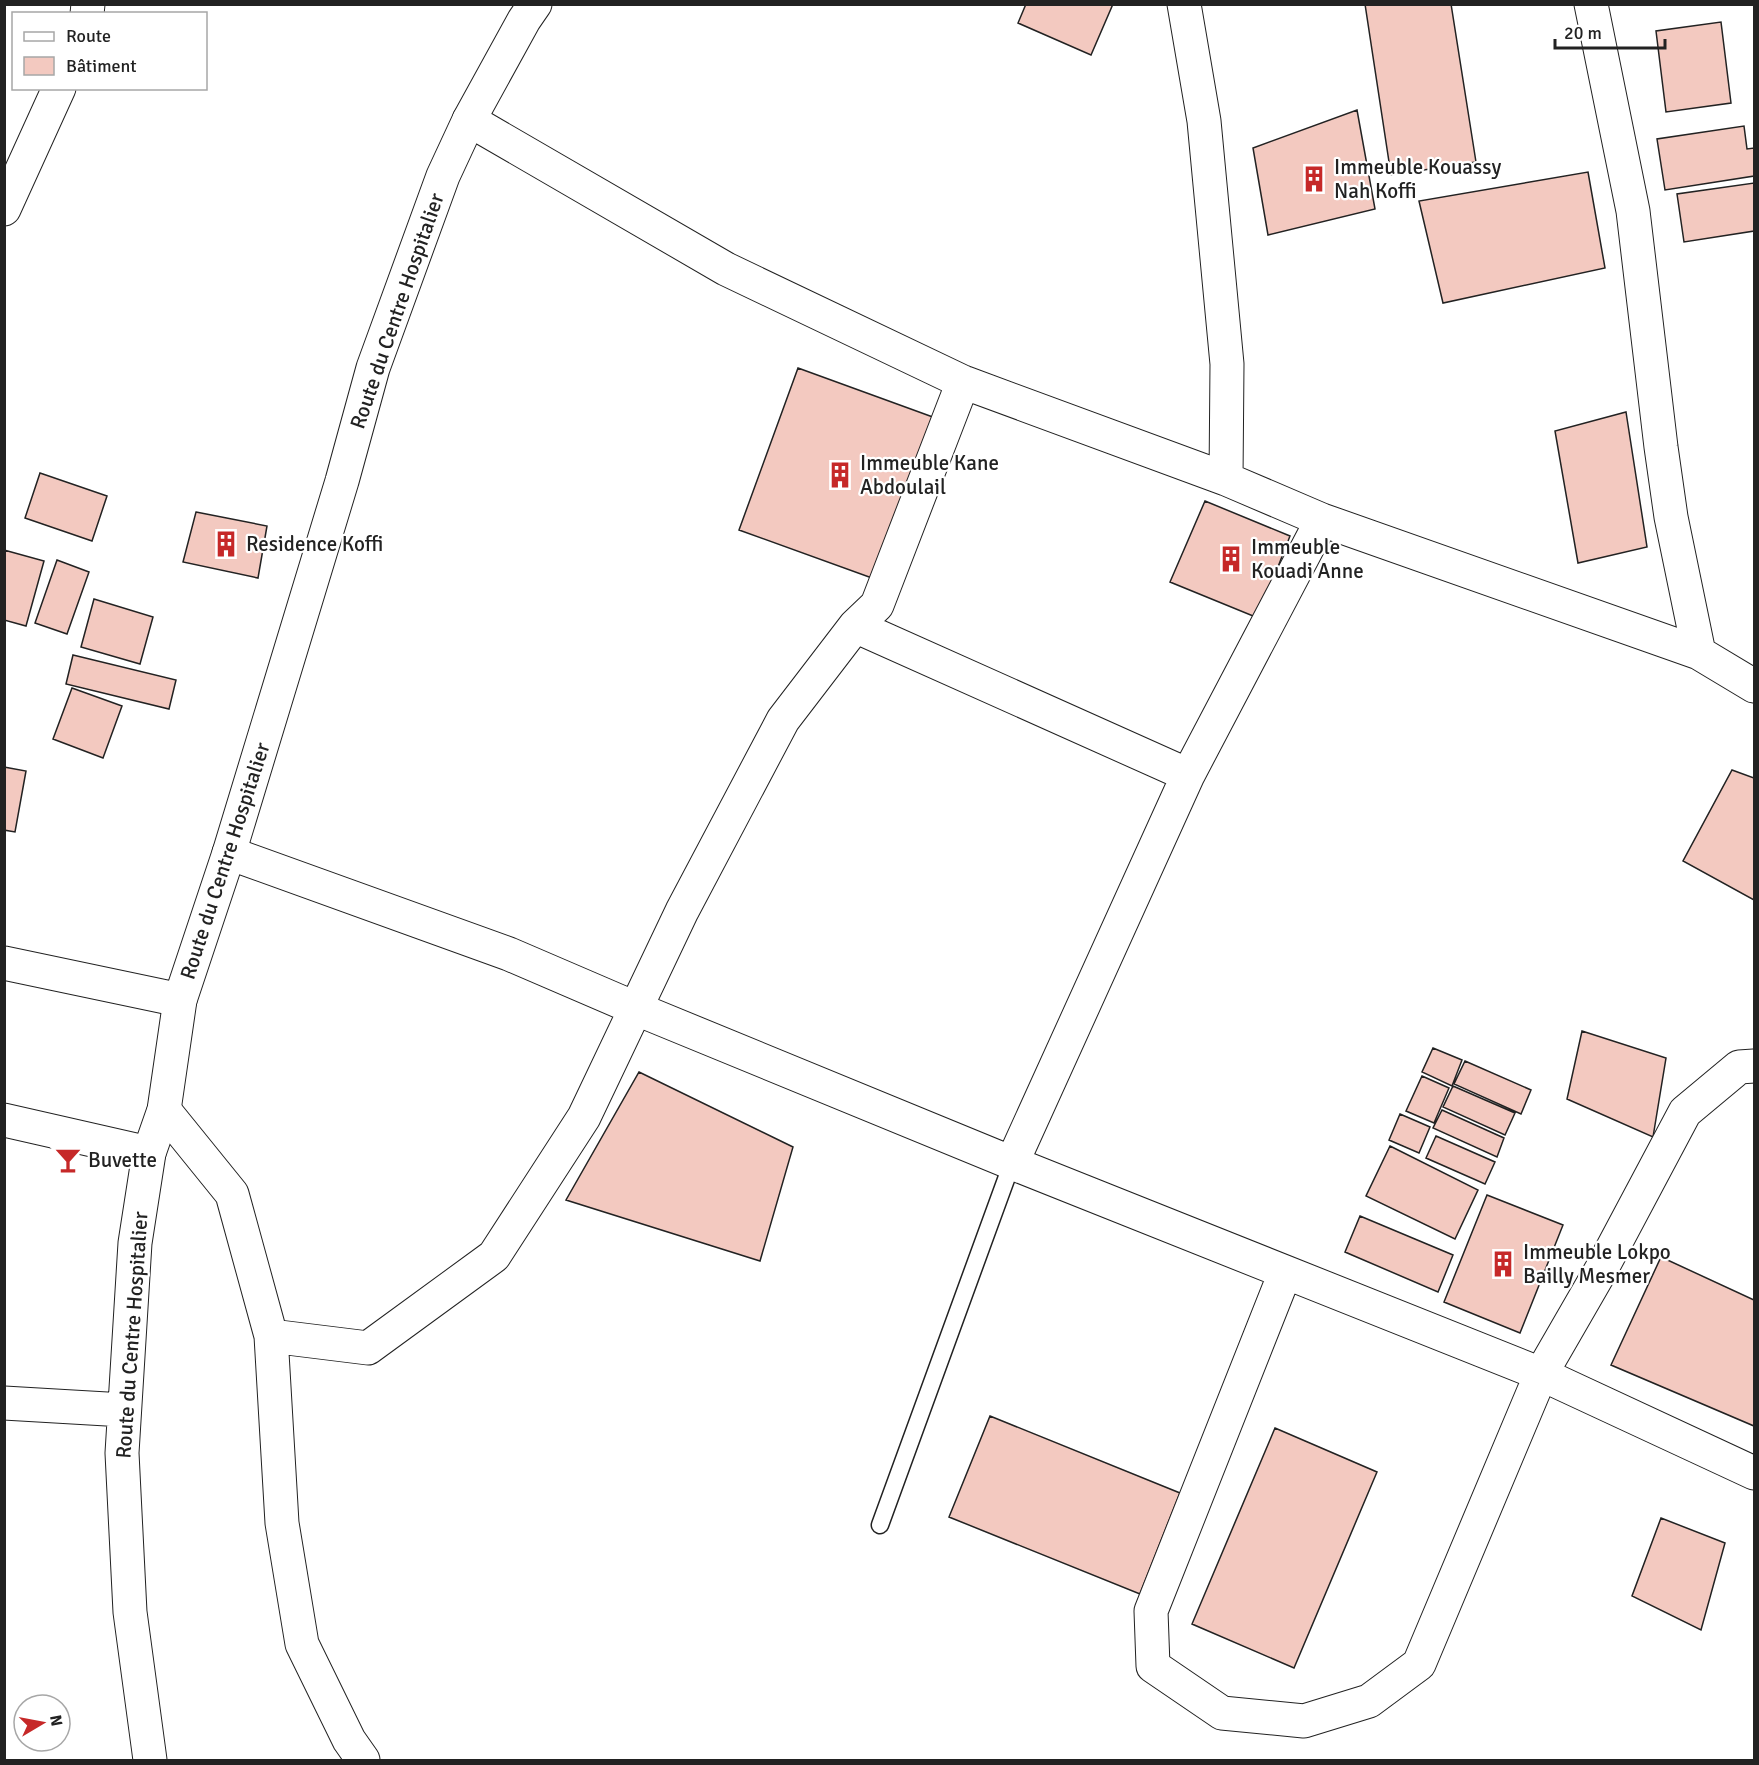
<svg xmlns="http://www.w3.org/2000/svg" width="1759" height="1765" viewBox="0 0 1759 1765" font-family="Signika,sans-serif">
  <rect width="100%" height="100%" fill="#fff"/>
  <!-- building -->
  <path fill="#f3c9c0" stroke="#222" stroke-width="1.5" d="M1026,4H1113L1091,55L1018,23Z
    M1365,4H1451L1476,162L1391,175Z
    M1721,22L1731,103L1666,112L1656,31Z
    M1357,110L1375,209L1268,235L1253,148Z
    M1744,126L1747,149L1754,148V176L1665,190L1657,139Z
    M1588,172L1605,268L1443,303L1419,201Z
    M1754,183V231L1684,242L1677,194Z
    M798,368L941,420L883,582L739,530Z
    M1626,412L1647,547L1578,563L1555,431Z
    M40,473L107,496L92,541L25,518Z
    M1205,501L1290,536L1258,618L1170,582Z
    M196,512L267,526L258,578L183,562Z
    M4,550L44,561L26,626L4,620Z
    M57,560L89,572L67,634L35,623Z
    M94,599L153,617L140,664L81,647Z
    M73,655L176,680L169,709L66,684Z
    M72,688L122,706L103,758L53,739Z
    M4,767L26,771L15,832L4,830Z
    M1732,770L1754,778V900L1683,861Z
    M1582,1031L1666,1058L1653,1137L1567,1099Z
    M1433,1048L1462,1060L1452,1086L1422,1072Z
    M1465,1061L1531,1090L1521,1114L1454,1084Z
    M639,1072L793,1147L760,1261L566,1200Z
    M1422,1076L1449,1088L1434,1123L1406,1111Z
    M1453,1086L1515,1113L1505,1135L1443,1107Z
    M1442,1110L1504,1138L1497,1157L1433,1128Z
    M1400,1114L1430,1127L1419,1153L1389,1140Z
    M1436,1136L1495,1162L1485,1184L1426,1158Z
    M1390,1146L1478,1190L1455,1239L1366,1196Z
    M1487,1195L1563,1225L1520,1333L1444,1302Z
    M1360,1216L1453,1255L1438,1292L1345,1252Z
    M1661,1257L1754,1300V1426L1611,1365Z
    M990,1416L1180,1493L1140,1594L949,1517Z
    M1275,1428L1377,1472L1294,1668L1192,1624Z
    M1661,1518L1725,1543L1701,1630L1632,1596Z"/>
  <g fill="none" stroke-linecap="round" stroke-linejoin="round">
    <!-- lane casing -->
    <g stroke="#222" stroke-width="19">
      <path id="lane" d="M880,1525L1012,1163"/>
    </g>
    <!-- street casing -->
    <g stroke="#222" stroke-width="35">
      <path id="street" d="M1184,4L1204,121L1227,364L1226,479
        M1591,4L1633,211L1661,447L1671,517L1699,653
        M87,14L88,4
        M469,120L726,269L963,382L1226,479L1322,520L1699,653L1754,686
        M4,209L59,88
        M855,626L1188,775
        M229,853L509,954L637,1009L1012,1163L1541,1374L1754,1473
        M4,963L180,1000
        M164,1110L232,1194L271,1336L282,1523L302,1644L349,1740L363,1760
        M4,1120L149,1153
        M1012,1163L1188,775L1322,520
        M1285,1273L1151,1611L1153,1666L1222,1713L1304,1721L1369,1701L1419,1664L1541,1374L1601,1270L1685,1112L1739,1067L1754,1066
        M271,1336L368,1348L494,1256L584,1117L682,911L783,720L855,626L877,605L963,382"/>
    </g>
    <!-- secondary casing -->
    <g stroke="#222" stroke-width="35">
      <path id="secondary" d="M4,1403L124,1410
        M150,1760L130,1612L122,1453L135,1243L149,1153L164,1110L180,1000L229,853L342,481L373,368L443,176L469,120L524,20L535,4"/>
    </g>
    <!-- lane -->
    <use href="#lane" stroke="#fff" stroke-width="16"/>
    <!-- street -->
    <use href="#street" stroke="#fff" stroke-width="33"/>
    <!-- secondary -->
    <use href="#secondary" stroke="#fff" stroke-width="33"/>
  </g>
  <!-- icons -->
  <defs>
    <g id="building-bare" transform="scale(2.07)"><path d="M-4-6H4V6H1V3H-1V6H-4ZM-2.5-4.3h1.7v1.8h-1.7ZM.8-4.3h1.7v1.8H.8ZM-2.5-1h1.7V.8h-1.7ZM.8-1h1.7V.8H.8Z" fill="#c62828" stroke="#fff" stroke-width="2.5" paint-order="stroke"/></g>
    <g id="bar-bare" transform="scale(2.07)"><path d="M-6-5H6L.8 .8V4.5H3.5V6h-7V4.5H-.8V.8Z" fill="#c62828" stroke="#fff" stroke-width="2.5" paint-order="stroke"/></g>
  </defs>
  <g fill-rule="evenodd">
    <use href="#building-bare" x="1314" y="179"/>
    <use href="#building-bare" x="840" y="475"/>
    <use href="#building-bare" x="226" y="544"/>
    <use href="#building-bare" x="1231" y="559"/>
    <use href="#bar-bare" x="68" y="1160"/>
    <use href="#building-bare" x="1503" y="1264"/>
  </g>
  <g text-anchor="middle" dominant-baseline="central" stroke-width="4.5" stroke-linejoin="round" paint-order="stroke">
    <!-- poi labels -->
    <g font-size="21" fill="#222" stroke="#fff" text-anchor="start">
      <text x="1334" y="167">Immeuble Kouassy<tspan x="1334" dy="24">Nah Koffi</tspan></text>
      <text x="860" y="463">Immeuble Kane<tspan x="860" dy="24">Abdoulail</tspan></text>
      <text x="246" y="544">Residence Koffi</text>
      <text x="1251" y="547">Immeuble<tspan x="1251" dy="24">Kouadi Anne</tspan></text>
      <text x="88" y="1160">Buvette</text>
      <text x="1523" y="1252">Immeuble Lokpo<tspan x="1523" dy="24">Bailly Mesmer</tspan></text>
    </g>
    <!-- street labels -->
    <g font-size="21" fill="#222" stroke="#fff">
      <text transform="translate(397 311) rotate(-71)">Route du Centre Hospitalier</text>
      <text transform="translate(225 861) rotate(-72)">Route du Centre Hospitalier</text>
      <text transform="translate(132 1335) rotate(-86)">Route du Centre Hospitalier</text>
    </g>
  </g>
  <!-- border -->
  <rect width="1759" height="1765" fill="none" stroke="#222222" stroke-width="12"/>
  <!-- legend -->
  <rect x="12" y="12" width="195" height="78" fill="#ffffff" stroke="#a7a7a7" stroke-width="1.5"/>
  <rect x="24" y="32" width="30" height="9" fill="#ffffff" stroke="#a7a7a7" stroke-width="1.5"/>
  <text x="66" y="42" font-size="18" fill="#222222">Route</text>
  <rect x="24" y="57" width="30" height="18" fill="#f3c9c0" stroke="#a7a7a7" stroke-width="1.5"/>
  <text x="66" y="72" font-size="18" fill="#222222">Bâtiment</text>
  <!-- north arrow -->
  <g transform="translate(42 1723) rotate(80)"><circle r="28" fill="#ffffff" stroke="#a7a7a7" stroke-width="1.5"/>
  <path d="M0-4.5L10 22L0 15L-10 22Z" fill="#c62828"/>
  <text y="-9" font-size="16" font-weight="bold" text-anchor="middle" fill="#222222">N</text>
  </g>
  <!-- scale -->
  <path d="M1555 39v9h110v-9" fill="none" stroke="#222222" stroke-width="3"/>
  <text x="1564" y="39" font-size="18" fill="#222222" stroke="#ffffff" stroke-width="4.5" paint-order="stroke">20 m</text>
</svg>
